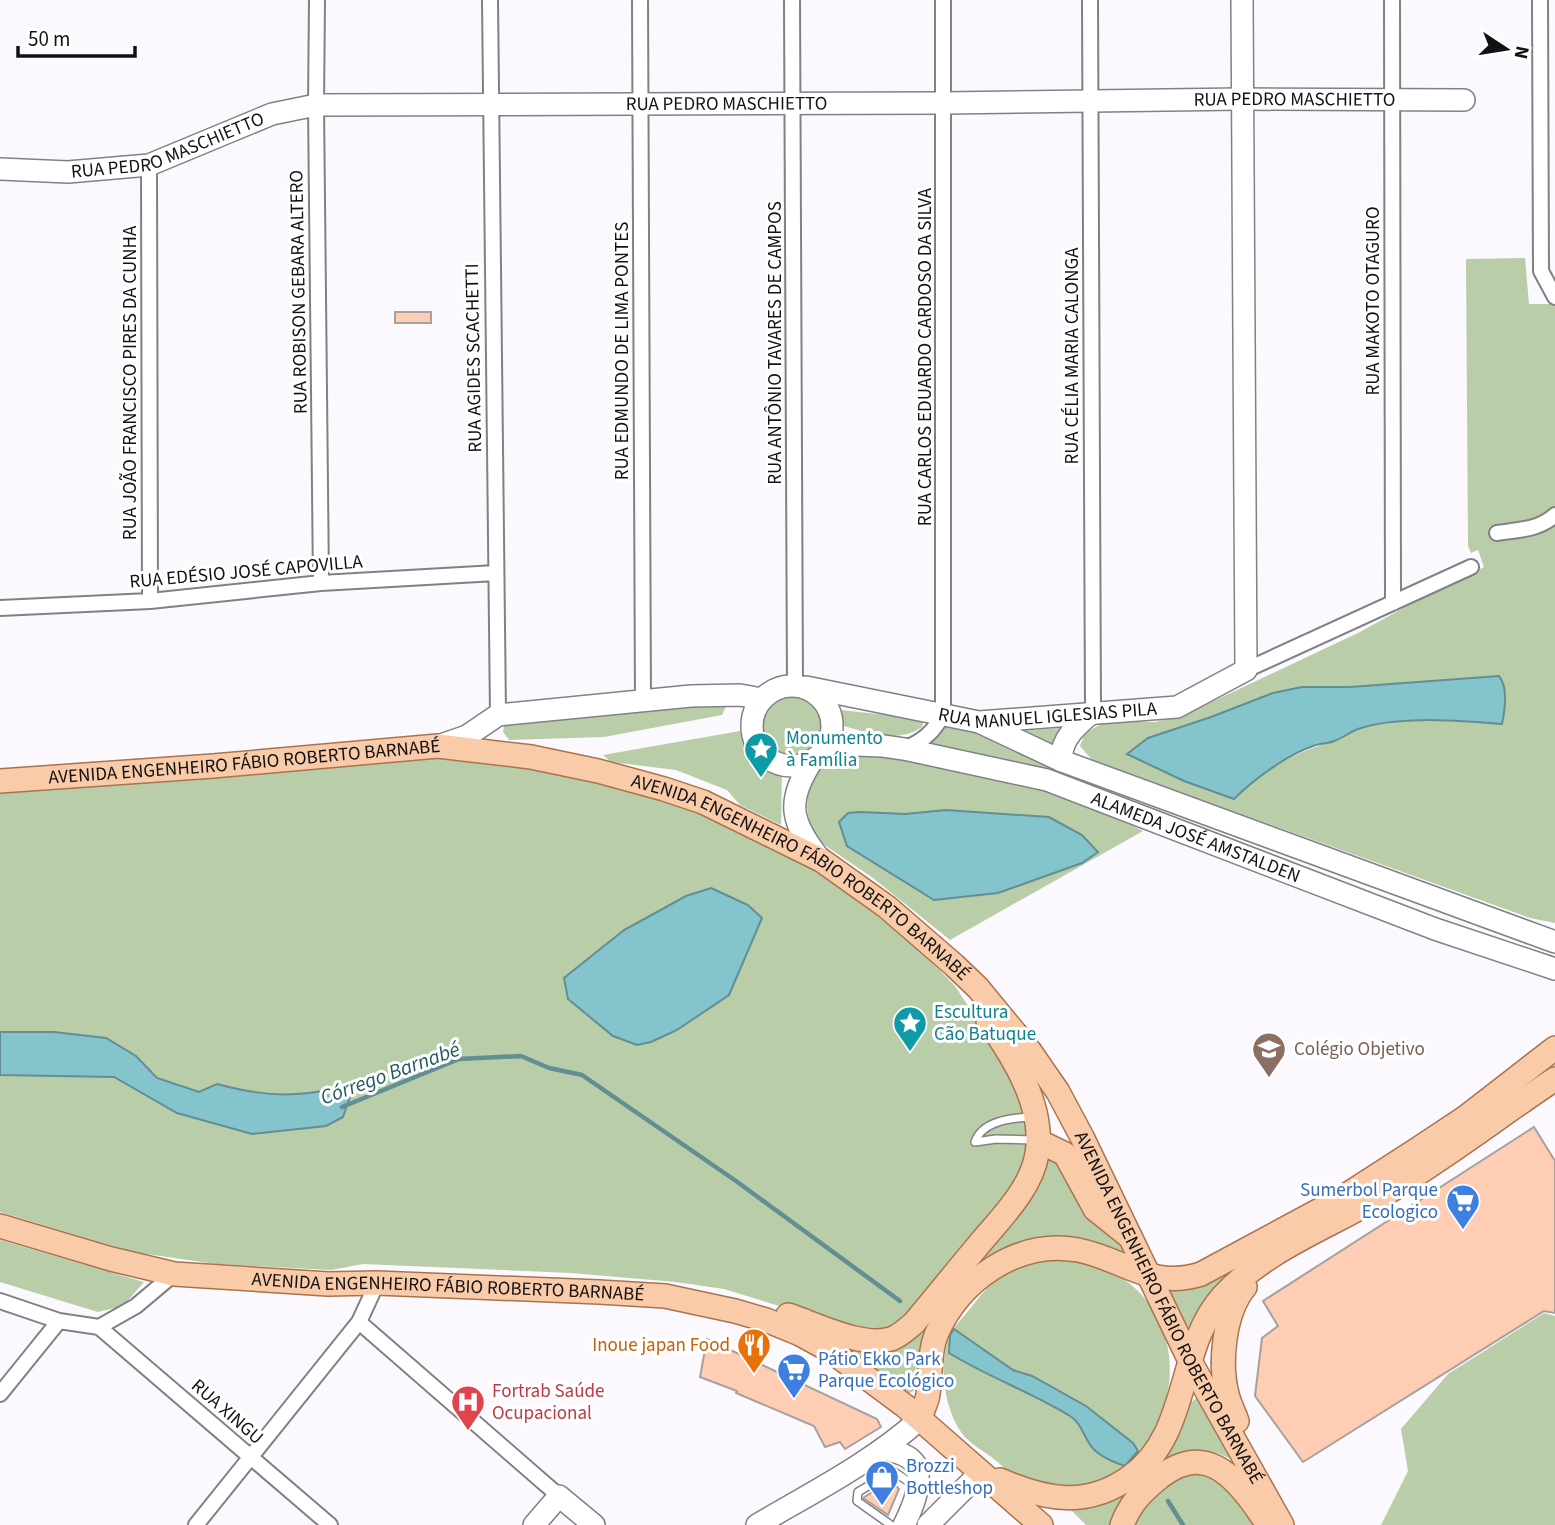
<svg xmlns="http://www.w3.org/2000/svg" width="1555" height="1525" viewBox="0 0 1555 1525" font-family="'Source Sans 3',sans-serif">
  <rect width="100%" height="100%" fill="#fbf8fe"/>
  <!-- green -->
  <path fill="#b9cda8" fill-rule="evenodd" d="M1525,258L1529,304H1555V923L1530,918L1092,760L1080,746L1085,733L1107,721L1156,722L1203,706L1360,632L1425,596L1484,567L1478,550L1471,553L1468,546L1466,259ZM1499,676L1503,680L1501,724C1456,721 1405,716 1361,728C1350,731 1342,739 1331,742C1295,752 1261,772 1234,798L1148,738L1211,717L1273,693L1302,687H1350Z
    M758 725a32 32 0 1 1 64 0a32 32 0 1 1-64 0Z
    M727,704L722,715L604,737L509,740L503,732L505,721L516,718Z
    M840,710L924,719L922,727C897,744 868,733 841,725Z
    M945,724L972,727L1105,786L1104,789L1018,763L926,745Z
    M1060,728L1056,748L1015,731Z
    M740,731C745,755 757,767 782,771L781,825L740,805L727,790L676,770L611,762L603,755Z
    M872,754L1042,787L1097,808L1143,831L950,940L873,878L823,844L810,827L807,807L809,778L836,757ZM946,810L1049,817L1082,835V863L1048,873L934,900L875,864L905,814Z
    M423,758L496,760L578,774L686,805L793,857L851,894L922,952L955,986L988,1036L1025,1104L1031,1143L1028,1165L993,1214L917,1307L893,1327L879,1331H861L724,1289L676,1282L571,1273L363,1264L331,1270L216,1264L133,1252L0,1212V789Z
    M1048,1150L1122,1238L1130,1259L1088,1243L970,1274L922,1386L908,1394L844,1344L885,1349Z
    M0,1240L144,1282L123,1306L98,1312L0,1282Z
    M1258,1253C1230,1275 1205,1294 1190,1327L1186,1326L1167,1290L1192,1285Z
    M1050,1258C1069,1260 1090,1262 1107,1270C1172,1299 1187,1380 1150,1436C1122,1480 1073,1502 1023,1481C1012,1477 1003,1466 994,1459C984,1451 968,1443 961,1432C944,1408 938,1364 950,1335C953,1327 963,1318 969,1310C995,1276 1008,1267 1050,1258Z
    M1544,1313L1555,1316V1525H1381L1408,1471L1401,1429L1448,1374Z
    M1201,1394L1238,1463C1207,1446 1195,1447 1164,1461L1161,1456L1180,1429L1187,1406Z
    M1191,1470L1219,1480L1261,1525H1129L1140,1504Z
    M1134,1486L1112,1525H1086L1068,1507Z"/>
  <!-- water -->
  <path fill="#84c4cc" stroke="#628e94" stroke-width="2" d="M1499,676C1508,687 1505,710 1502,724C1460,721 1397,715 1358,729C1350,732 1343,738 1334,741C1328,744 1320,743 1313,746C1287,755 1254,779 1234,799L1184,781L1127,754L1148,738L1211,717L1273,693L1302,687H1350Z
    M946,810L1049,817L1082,835L1098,852L1082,863L998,893L934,900L847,846L839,822L848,813L860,812L905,814Z
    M711,888L748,905L762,918L729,995L677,1030L651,1042L637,1045L613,1036L568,999L564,978L624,930L686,896Z
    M0,1032H54L106,1038L136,1056L157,1078L199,1092L217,1084C243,1091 269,1096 296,1094C318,1093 328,1087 351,1094L343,1117L326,1126L252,1134L177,1113L114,1077L0,1075Z
    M954,1329L1013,1370L1032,1376L1086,1406L1133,1443L1138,1451L1125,1466C1113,1462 1095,1454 1089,1443C1083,1434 1080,1422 1070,1416C1031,1392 988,1377 949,1353L950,1335Z"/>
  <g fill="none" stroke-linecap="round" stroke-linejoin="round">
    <!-- stream -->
    <path stroke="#628e94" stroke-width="4.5" d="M342,1107L459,1059L521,1056L549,1068L582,1075L736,1181L900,1301
      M1168,1501L1183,1525"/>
  </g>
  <!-- building -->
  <path fill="#fecdb3" stroke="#a7a19e" stroke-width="2" d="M395,312H431V323H395Z
    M1534,1127L1555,1161V1313L1544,1311L1303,1462L1255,1396L1262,1338L1278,1326L1263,1301Z
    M707,1339L877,1419L881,1427L845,1449L840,1442L825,1447L814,1426L736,1393L737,1391L700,1377Z
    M891,1480L899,1489L888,1515L863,1498Z"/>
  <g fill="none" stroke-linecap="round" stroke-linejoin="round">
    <!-- lane casing -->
    <g stroke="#838085" stroke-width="10">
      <path id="lane" d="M975,1142C982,1121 1011,1118 1031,1117
        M975,1142L996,1139L1033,1140
        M891,1525L857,1501L858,1492L893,1471L909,1482L911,1488"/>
    </g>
    <!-- street casing -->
    <g stroke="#838085" stroke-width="18">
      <path id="street" d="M317,0L316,105L321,583
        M490,0L498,715
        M640,0L643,702
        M792,0L795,685
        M1090,0L1093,712
        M1392,0L1393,603
        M1540,0L1541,271L1555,297
        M149,165L150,601
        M1497,533C1517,530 1539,530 1555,515
        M0,608L150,601L321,583L496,573
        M1246,670L1471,567
        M904,749C923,741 934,732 943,714V0
        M0,1301L59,1321L99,1327L136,1306L174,1274
        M359,1322L559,1496
        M99,1327L330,1525
        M0,1394L59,1321
        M196,1525L359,1322L377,1283"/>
    </g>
    <!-- secondary casing -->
    <g stroke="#838085" stroke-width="24">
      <g id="secondary">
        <path id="s1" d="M0,169L68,172L149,165L272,114L316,105L945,103L1242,99L1464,100"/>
        <circle cx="792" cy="726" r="40"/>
        <path id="s2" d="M806,687L979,722L1177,707L1246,670L1242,0"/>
        <path d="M981,723L1062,761L1555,942"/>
        <path id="s3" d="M828,744L883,746L904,749L1047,780L1435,929L1555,969"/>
        <path d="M438,746L467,736L498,715L691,696L740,695L762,699"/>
        <path d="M812,761C786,801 790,822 820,859"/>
        <path d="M1062,761C1059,740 1078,724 1093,712"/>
        <path d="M885,1449C895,1452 909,1454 915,1464C924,1481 912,1509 904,1525"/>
        <path d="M534,1525L559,1496L594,1525"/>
        <path d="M757,1525C813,1492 871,1463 920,1419"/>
        <path d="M928,1525L981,1472"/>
      </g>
    </g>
    <!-- primary casing -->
    <g stroke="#a7744f" stroke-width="26">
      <g id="primary">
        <path id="s4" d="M0,781L213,766L438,746L531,757L598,771L664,789L703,802L821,860L887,907L954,965L978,988L1029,1050L1058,1092L1082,1137L1191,1363L1282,1525"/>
        <path d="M1038,1141L1065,1154L1095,1209L1130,1237"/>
        <path id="s5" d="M0,1226L111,1259L174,1274L328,1284L377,1283L599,1292L665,1296L735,1311L766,1320L800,1334L831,1351L905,1406L1041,1525"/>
        <path d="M788,1315C816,1324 862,1348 891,1339C900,1336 907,1329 914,1323C935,1298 955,1273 976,1248C998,1221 1031,1190 1037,1154C1045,1107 1014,1058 988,1021"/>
        <path d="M920,1419C922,1412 925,1405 927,1399C932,1378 928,1355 936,1335C959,1281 1017,1239 1078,1250C1124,1259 1151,1290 1201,1274L1342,1198L1415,1151L1466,1117L1555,1048"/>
        <path d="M1237,1421C1234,1412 1229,1403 1227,1394C1219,1363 1224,1312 1245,1287"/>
        <path d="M1000,1480C1046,1500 1087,1508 1130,1477C1191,1434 1176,1348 1223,1296C1268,1247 1333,1226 1388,1192C1446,1158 1499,1116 1555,1079"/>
        <path d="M1122,1525C1129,1506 1139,1495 1154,1482C1203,1439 1234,1474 1262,1516"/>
      </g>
    </g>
    <!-- lane -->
    <use href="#lane" stroke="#fff" stroke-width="7"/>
    <!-- street -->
    <use href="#street" stroke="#fff" stroke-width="14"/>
    <!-- secondary -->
    <use href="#secondary" stroke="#fff" stroke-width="21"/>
    <!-- primary -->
    <use href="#primary" stroke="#facba9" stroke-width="23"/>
  </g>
  <!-- icons -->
  <defs>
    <g id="sight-pin" transform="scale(1.75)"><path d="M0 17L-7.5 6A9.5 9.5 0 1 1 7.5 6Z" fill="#0f9aa8" stroke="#fff"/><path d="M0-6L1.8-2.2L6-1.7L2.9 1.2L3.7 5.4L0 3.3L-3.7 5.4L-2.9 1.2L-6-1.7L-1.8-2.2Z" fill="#fff"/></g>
    <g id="school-pin" transform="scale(1.75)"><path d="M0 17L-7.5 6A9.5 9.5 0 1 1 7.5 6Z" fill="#8d6e63" stroke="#fff"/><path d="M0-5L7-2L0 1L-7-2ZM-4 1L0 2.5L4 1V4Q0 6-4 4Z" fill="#fff"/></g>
    <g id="supermarket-pin" transform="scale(1.75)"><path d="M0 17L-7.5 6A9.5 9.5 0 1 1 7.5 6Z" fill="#3f7fe0" stroke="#fff"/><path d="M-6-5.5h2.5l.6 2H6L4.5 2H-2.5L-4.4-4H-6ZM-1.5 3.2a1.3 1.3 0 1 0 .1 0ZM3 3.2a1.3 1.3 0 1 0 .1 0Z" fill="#fff"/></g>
    <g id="restaurant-pin" transform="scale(1.75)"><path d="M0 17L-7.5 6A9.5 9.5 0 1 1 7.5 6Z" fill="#e8710a" stroke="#fff"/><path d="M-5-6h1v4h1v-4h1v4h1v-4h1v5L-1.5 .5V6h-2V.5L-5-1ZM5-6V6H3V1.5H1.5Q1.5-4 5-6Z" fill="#fff"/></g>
    <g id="hospital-pin" transform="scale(1.75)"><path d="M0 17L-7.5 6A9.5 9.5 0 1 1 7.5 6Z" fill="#e0444e" stroke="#fff"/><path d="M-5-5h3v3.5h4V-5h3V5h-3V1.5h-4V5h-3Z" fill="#fff"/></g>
    <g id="shop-pin" transform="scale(1.75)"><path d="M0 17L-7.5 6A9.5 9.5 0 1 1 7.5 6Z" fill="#3f7fe0" stroke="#fff"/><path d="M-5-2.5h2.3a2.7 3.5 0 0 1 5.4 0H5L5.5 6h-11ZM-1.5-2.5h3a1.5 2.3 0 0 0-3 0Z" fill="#fff"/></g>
  </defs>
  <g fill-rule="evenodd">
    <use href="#sight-pin" x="761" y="749"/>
    <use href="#sight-pin" x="910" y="1023"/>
    <use href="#school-pin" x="1269" y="1049"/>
    <use href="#supermarket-pin" x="1463" y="1201"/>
    <use href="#restaurant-pin" x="754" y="1345"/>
    <use href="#supermarket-pin" x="794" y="1370"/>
    <use href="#hospital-pin" x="468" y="1402"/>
    <use href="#shop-pin" x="882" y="1477"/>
  </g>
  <g text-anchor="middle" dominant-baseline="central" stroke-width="6" stroke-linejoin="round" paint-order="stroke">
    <!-- street labels -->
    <g font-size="19" fill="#121113" stroke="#fff">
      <text stroke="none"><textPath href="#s1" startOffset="1306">RUA PEDRO MASCHIETTO</textPath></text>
      <text stroke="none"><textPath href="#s1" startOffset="738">RUA PEDRO MASCHIETTO</textPath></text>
      <text stroke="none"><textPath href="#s1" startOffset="172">RUA PEDRO MASCHIETTO</textPath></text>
      <text transform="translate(299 292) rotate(-91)">RUA ROBISON GEBARA ALTERO</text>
      <text transform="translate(1373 301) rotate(-90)">RUA MAKOTO OTAGURO</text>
      <text transform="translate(775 343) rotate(-90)">RUA ANTÔNIO TAVARES DE CAMPOS</text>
      <text transform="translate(622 351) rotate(-90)">RUA EDMUNDO DE LIMA PONTES</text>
      <text transform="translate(1072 356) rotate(-90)">RUA CÉLIA MARIA CALONGA</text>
      <text transform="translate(925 357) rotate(-90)">RUA CARLOS EDUARDO CARDOSO DA SILVA</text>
      <text transform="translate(474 358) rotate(-91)">RUA AGIDES SCACHETTI</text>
      <text transform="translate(130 383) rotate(-90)">RUA JOÃO FRANCISCO PIRES DA CUNHA</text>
      <text transform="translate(246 572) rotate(-5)">RUA EDÉSIO JOSÉ CAPOVILLA</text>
      <text stroke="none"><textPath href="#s2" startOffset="245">RUA MANUEL IGLESIAS PILA</textPath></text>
      <text stroke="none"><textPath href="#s4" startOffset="245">AVENIDA ENGENHEIRO FÁBIO ROBERTO BARNABÉ</textPath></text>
      <text stroke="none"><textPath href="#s3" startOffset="382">ALAMEDA JOSÉ AMSTALDEN</textPath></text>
      <text stroke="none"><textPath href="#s4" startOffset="833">AVENIDA ENGENHEIRO FÁBIO ROBERTO BARNABÉ</textPath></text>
      <text stroke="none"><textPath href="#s5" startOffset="455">AVENIDA ENGENHEIRO FÁBIO ROBERTO BARNABÉ</textPath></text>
      <text stroke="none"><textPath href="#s4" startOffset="1419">AVENIDA ENGENHEIRO FÁBIO ROBERTO BARNABÉ</textPath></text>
      <text transform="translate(227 1412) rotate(41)">RUA XINGU</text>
    </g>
    <!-- culture labels -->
    <g font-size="19" fill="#0d838f" stroke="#fff" text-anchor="start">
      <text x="786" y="738">Monumento<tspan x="786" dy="22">à Família</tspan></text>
      <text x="934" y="1012">Escultura<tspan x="934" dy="22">Cão Batuque</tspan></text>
    </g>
    <!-- education labels -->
    <g font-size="19" fill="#785e54" stroke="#fff" text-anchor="start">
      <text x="1294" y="1049">Colégio Objetivo</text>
    </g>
    <!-- shop labels -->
    <g font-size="19" fill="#366cbe" stroke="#fff" text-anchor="start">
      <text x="1438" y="1190" text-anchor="end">Sumerbol Parque<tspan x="1438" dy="22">Ecologico</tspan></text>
      <text x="818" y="1359">Pátio Ekko Park<tspan x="818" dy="22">Parque Ecológico</tspan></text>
      <text x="906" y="1466">Brozzi<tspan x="906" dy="22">Bottleshop</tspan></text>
    </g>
    <!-- food labels -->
    <g font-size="19" fill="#c56008" stroke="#fff" text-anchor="end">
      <text x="730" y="1345">Inoue japan Food</text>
    </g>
    <!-- health labels -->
    <g font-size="19" fill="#be3a42" stroke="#fff" text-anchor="start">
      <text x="492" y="1391">Fortrab Saúde<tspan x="492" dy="22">Ocupacional</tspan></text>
    </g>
    <!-- water labels -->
    <g font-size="21" font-style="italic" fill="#22595f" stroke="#fff">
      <text transform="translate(390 1073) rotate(-20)">Córrego Barnabé</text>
    </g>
  </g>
  <!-- north arrow -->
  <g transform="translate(1506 49) rotate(102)" stroke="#ffffff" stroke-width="5" paint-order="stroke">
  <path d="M0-5L12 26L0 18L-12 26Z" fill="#121113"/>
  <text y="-10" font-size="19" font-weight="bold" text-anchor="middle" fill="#121113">N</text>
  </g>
  <!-- scale -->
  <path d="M18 46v10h117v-10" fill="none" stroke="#121113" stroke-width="3.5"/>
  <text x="28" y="46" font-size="21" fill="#121113" stroke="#ffffff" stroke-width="5" paint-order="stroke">50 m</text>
</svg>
